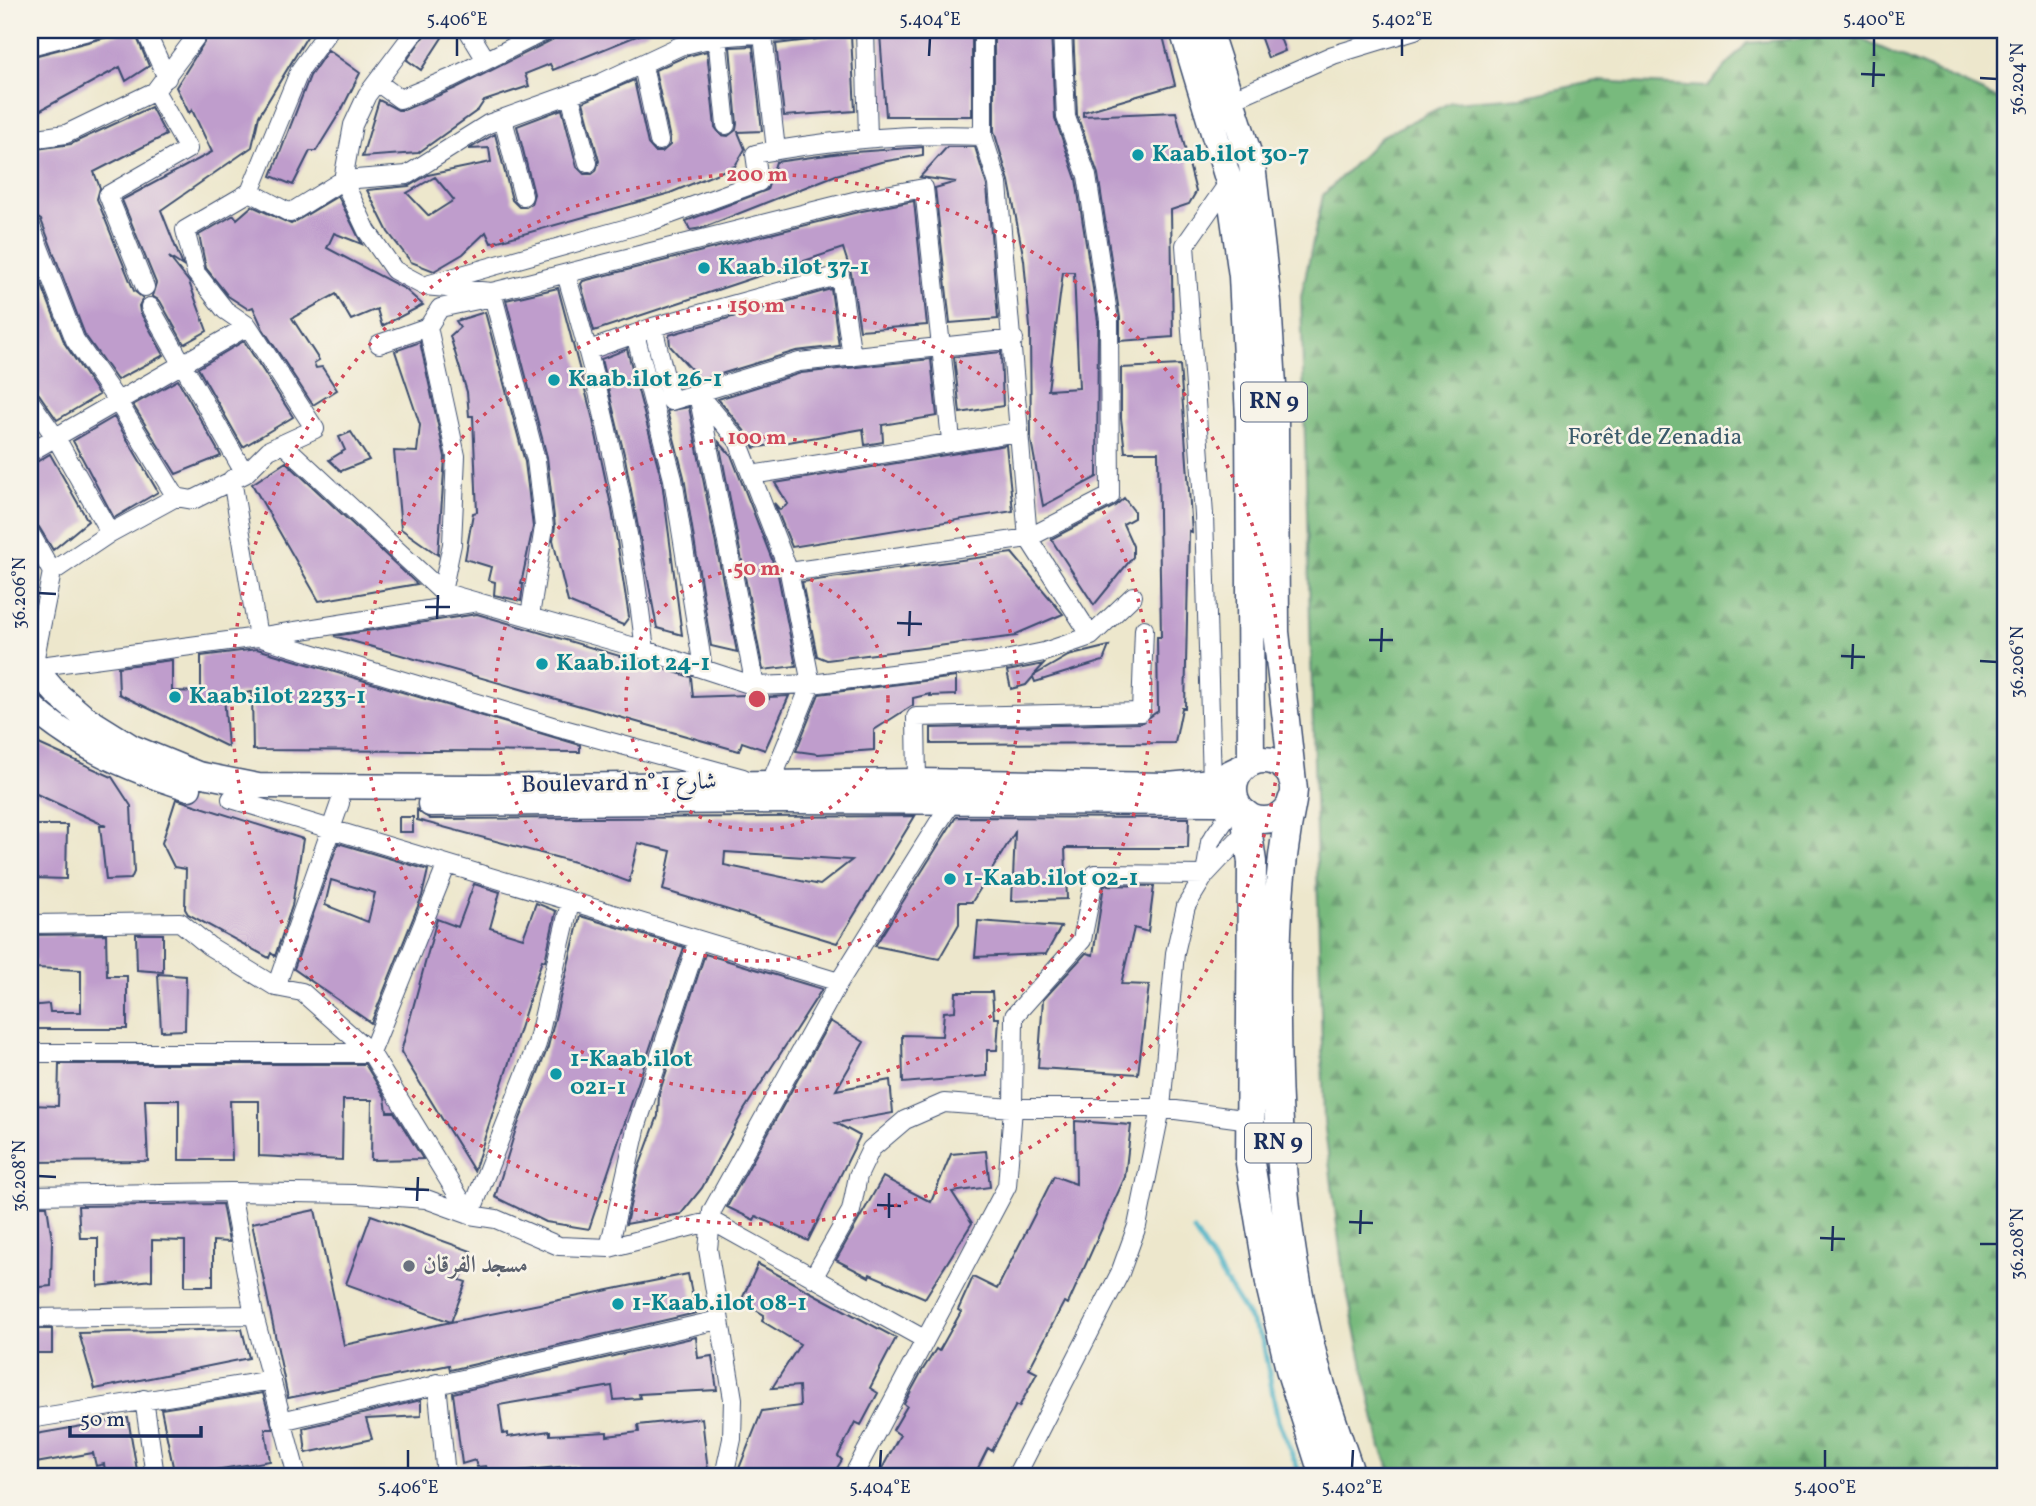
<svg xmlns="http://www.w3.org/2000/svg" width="2036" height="1506" viewBox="0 0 2036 1506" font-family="Vollkorn,Amiri,serif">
  <defs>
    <pattern id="forest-firs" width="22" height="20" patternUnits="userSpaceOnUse" patternTransform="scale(1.75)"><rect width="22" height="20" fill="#78ba7d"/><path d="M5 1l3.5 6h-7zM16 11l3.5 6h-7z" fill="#62986a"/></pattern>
  </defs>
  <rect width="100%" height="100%" fill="#f7f3e8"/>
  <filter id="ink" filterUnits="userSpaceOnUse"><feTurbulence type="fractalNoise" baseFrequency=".0143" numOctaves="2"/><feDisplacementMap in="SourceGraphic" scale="14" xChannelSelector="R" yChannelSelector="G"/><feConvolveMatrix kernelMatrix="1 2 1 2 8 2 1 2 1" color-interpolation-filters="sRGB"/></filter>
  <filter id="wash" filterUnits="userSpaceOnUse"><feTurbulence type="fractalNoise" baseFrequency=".00686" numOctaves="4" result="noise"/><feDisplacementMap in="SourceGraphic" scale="28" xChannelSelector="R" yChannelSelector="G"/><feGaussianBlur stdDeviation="1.57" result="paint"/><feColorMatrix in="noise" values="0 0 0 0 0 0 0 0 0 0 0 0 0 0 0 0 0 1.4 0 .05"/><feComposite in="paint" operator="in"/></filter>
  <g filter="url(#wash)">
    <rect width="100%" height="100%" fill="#ede7cc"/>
    <!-- forest -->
    <path fill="url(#forest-firs)" stroke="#4a746e" stroke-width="2" d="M1849,34L2006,102V1476H1393L1381,1448L1343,1273L1324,1121L1301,297L1323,195L1382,136L1451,102L1522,97L1596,81L1707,87L1747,43Z"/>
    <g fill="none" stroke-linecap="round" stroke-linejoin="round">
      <!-- stream -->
      <path stroke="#47b0c5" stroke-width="5" d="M1194,1231L1263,1341L1278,1421L1301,1476"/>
    </g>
    <g id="blocks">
      <!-- building -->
      <path fill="#bf9dcc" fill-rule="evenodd" d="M134,30L149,66L126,81L120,67L39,111L30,112V57Z
        M212,30H311L259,116L252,147L161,210L183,266L169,257L189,282L207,331L184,344L160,301L152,296L156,283L122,200L212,152L192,110L189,113L176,87Z
        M428,30H447L421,70L407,60Z
        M563,30H651L553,70L550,64L525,74L529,86L484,101L478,110L418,153L362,157L379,100L398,110H404L456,88L552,40Z
        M920,30H972V116H886L880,34Z
        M994,30H1051L1055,118L1076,179L1098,321L1097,477L1043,506L1031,440L1030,327L1024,260L1009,181L994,131ZM1063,272H1074L1079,388L1048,390Z
        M1073,30H1159L1164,40L1175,85L1083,112V116L1176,112L1196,192L1189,204L1171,210L1173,337L1120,341V318L1098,174L1077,115Z
        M1258,30H1277L1285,51L1268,58Z
        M851,35L855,111L784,116L776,44Z
        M753,46L762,131L738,132L745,149L735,166L670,193L491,243L486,232L463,254L434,271L411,262L388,232L367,190L409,186L428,175L491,162L489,148L469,149L495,134L512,200L519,207H526L531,204L534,194L517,126L562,109L577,167L584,174H592L596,171L599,161L583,102L634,80L648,144L655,152H662L670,145V139L655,70L684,57L707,51L715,127L721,135L728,136L736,130L737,124L730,47ZM435,177L454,200L429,216L407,193Z
        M328,50L360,73L342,109L316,151H310L293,185L271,176L310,76Z
        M151,107L166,135L94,172L100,188L97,199L134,291L143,298L139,306L140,312L164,355L117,380L85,335L41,220L30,213V150L71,144Z
        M923,147V155L881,162L836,175L702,228L690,230L686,221L767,190L776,162L841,153Z
        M947,147H975L987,186L998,319L950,323L935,188L956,182L920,177Z
        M338,196L362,244L334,233L327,248L405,289L423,305L382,326L377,309L351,320L336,294L292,318L319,360L314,363L316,368L322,367L337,390L313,405L263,329L253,307L248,309L228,296L206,268L199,235L234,215L237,219L252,206L291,224Z
        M914,201L927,325L860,330L851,273L843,248L594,331L581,284L583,281L862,211Z
        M30,255L65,344L99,395L57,420L39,394L30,390Z
        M558,288L592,416L612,510L629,617L623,625L568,602L553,540L555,526L547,457L506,300Z
        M831,289L839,346L796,351L701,380L670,346L669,335Z
        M485,312L525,462L533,527L521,584H523L521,601L494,595L495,582L488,580L491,567L465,559L473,513L477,512L473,416H469L467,392L450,336L460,327L456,321Z
        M244,341L293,417L243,447L198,368Z
        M420,342L445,457L438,555L401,529L394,451L417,452L420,425L395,351Z
        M627,349L662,481L682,635L657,628L625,458L601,359Z
        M1001,352L1003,406L960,413L954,357Z
        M931,359L937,416L882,425L883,442L865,445L863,429L754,448L747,434L718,399L801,373Z
        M1180,365L1192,532L1189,531L1185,708H1182L1175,743L931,744V728L1141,723L1158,711L1157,637H1161L1158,452H1125L1121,418V368Z
        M178,380L221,456L176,474L133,405Z
        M689,407L737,652L711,646L684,477L667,411Z
        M114,417L158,492L114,518L73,441Z
        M351,432L369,460L341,471L329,460L345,450L339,437Z
        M719,442L731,455L778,575L796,666L763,670Z
        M1006,445L1013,511L792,547L774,503L780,510L788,504L775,483Z
        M50,454L88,521L53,550L39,527L30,522V466Z
        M286,462L417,584L319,601L252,484Z
        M1124,498L1134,511V518L1123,524L1133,546V557L1094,605L1051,539L1115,506Z
        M1012,553L1063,614L1016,634L1017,636L827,660L817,656L802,582Z
        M477,614L691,677L693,697L746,695L769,699V697L789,696L765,750L742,742L739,751L334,636Z
        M1109,646L1103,661L1035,682L1033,677L1026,685L1011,689L1007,671L1044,664L1033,676L1068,656Z
        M257,649L580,745V752L253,750L252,692L224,696L228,747L119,694L118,667L172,660V691L201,692V656Z
        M956,677V695L930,696V694L913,698V705L874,730V750L818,754L796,751L819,694Z
        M30,740L112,777L131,806L134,872L131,879L106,880L100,826H106L30,791Z
        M176,799L303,839L292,906L275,956L271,953L269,958L188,914L185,909L186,869L174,867L162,843Z
        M417,810L430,819L915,816L837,943L663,890L671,851L638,843L629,882L578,863L417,820ZM725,852L852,860L820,885L724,865Z
        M399,817H413V832H399Z
        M956,817L1189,818L1188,848H1065L1067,899L1012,901L1015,832L972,902H959V924L939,959L875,946Z
        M30,825H67L66,879L34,878V865H30Z
        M338,843L428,870L422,896L371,1023L294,969ZM331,880L375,893L368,922L325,905Z
        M474,884L500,892L490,928L523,938L536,903L556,911L545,961L542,960L474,1171L401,1052L437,919L458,927Z
        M1104,885L1154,886L1148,932L1134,928L1121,984L1149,985L1138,1074L1038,1068L1043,1000L1086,953L1093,955Z
        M580,916L684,947L589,1229L546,1222L495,1197L515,1132L548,1047Z
        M978,921L1061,927L1046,954L975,957Z
        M106,934L107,976H127V1029H30V1006L49,1004L50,1012H81V970L36,968L35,959L30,960V935Z
        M136,934H163V972L137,970Z
        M705,954L822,989L744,1110L702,1188L681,1214L626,1224L638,1170L658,1116L659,1094Z
        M158,974L186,976L185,1030L161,1031Z
        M956,992H992L994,1018H999L997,1050H987V1076L903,1083L902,1035L942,1036L944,1012L955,1011Z
        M830,1021L864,1042L836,1090L890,1080L893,1113L836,1123L860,1136L808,1241L756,1216L754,1220L727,1207Z
        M59,1064H365L385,1097L387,1112H394L423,1159L371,1160L372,1100H343L342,1160L259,1156V1101H230L232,1160H179V1100H145L148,1161L30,1162V1105L58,1106Z
        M1075,1121L1131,1125L1125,1177L1068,1304L1064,1302L1029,1369L1037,1373L1019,1407L1016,1405L992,1451L988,1448L974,1476H878L900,1435L893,1430L907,1406L904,1404L922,1371L936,1349L939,1351L961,1312L958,1310L973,1277L997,1289L1054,1176L1076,1184Z
        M986,1151L990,1187L952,1192L972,1223L925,1298L870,1274L869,1277L836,1260L883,1177L931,1202L951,1154Z
        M222,1204L229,1242L213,1241V1286H185V1241L152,1240V1280L98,1286V1238H80L78,1206Z
        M30,1206H47L52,1240L51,1286L30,1288Z
        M315,1210L344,1345L451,1322L346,1284L371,1215L471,1251L460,1280L466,1282L451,1322L688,1274L696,1313L450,1370L449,1365L288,1398L252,1223Z
        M758,1264L896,1338L870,1388L878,1393L861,1425L855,1422L838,1456L842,1460L832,1476H736L762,1411L800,1406L799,1386L772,1388L800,1344L762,1321L764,1315L741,1301Z
        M30,1329H52V1353H30Z
        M242,1329L249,1358L95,1389L79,1333Z
        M696,1337L698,1358L712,1356L717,1390L639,1394L640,1398L614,1400L612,1386L499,1405L503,1434L508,1433V1437L550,1431V1435L607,1432V1436L639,1432L638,1425L702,1418L708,1471L656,1476H578L577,1465L489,1474L486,1466L477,1467L475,1460L462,1464L453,1393Z
        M263,1393L273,1429H265L270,1461L196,1473L197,1476H175L161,1409Z
        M421,1400V1416L366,1419L372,1439L306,1453L303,1428Z
        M128,1418L138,1476H106L104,1464L96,1466L93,1453L30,1464V1435Z"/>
    </g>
  </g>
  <g filter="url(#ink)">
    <use href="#blocks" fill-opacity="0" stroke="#3a4b6e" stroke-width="2"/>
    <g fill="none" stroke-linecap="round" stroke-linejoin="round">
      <!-- minor casing -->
      <g stroke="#3a4b6e" stroke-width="20">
        <path id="minor" d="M145,30L167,78
          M416,30L367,95L353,125L343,180L367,231L394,270L424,286L492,292L858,200L924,188L951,440
          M468,30L486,60
          M865,30L868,138
          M983,30V136L998,184L1028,538L1091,636
          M725,33L717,37L726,125
          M763,34L776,150
          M30,46L92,30
          M643,66L659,141
          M377,82L400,99L451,78L547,30
          M570,96L588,163
          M1233,99L1333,55L1415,30
          M503,119L523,196
          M30,139L66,134L155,91L201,30
          M250,192L300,70L329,30
          M30,224L75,340L118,402L176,497
          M566,274C603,398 630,522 645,650
          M430,284L652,221L759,182L755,154C831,140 906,133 983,136
          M145,287L108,195L188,149L155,91
          M492,292L536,460L544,527L530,616
          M150,307L245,474
          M428,327L456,456L452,544L442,592
          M653,327L840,275L852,357
          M379,344L428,327L440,308L487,298
          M589,350L635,334
          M698,393L738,441L789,572L811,684L771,782
          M698,394L755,686
          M30,401L56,438L110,533
          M283,444L442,592L645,650L755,686L811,684L1005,660L1044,652L1091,636L1133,596
          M30,452L248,326
          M751,475L1017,432
          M232,479L258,637L556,727L743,778
          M30,533L52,572
          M789,572L1028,538L1110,496L1109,320L1087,176L1066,117L1062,30
          M478,602L258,637L33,667L52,572L110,533L176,497L193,500L245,474L269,450L315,429L248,326L225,310L196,273L185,230L250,192L290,213L343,180L407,175L488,124L599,84L680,46L717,37L809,30
          M703,668L673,479L635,334L653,327L671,401L799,362L1014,339
          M917,781L916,717L1141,712L1144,629
          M1212,781L1204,515L1185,245L1229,182
          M231,799L839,982
          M1205,875L1210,842L1236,804
          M30,924L180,922L209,946L276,987L302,992L371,1053L470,1215
          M276,987L340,803
          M30,1053H371L447,864
          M231,1192L254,1315L297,1476
          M30,1195L231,1192L355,1194L426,1199L470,1215L496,1219L559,1246L609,1248L712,1221L924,1339
          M470,1215L537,1044L570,903
          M609,1248L637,1125L698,940
          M813,1278L851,1211L858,1176L871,1149L905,1120L944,1103L1013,1108H1161L1250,1120
          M30,1318L254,1315
          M437,1383L446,1476
          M144,1399L155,1476
          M30,1419L272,1380
          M281,1421L718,1320
          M724,1476L732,1439L733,1399L708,1249L712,1211L839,982L952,801
          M853,1476L1007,1186L1013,1108L1014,1016L1082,940L1095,874L1205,875
          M1016,1476L1120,1273L1137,1226L1161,1108L1175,953L1186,906L1205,875L1249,828"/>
      </g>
      <!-- secondary casing -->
      <g stroke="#3a4b6e" stroke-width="27">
        <path id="secondary" d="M30,663L57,694L84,717L132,747L198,774L258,786L486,787L917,781L1168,785L1212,781L1243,766
          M30,705C74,746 132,771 189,788
          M430,804L785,801L1217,803L1235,798"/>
      </g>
      <!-- primary casing -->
      <g stroke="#3a4b6e" stroke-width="29">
        <path id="primary" d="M1183,30L1229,182L1242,276L1249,418L1251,763
          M1208,30L1252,165L1268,302L1275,419L1276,632L1293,782
          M1234 790a30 30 0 1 1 60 0a30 30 0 1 1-60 0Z"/>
      </g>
      <!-- trunk casing -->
      <g stroke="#3a4b6e" stroke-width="31">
        <path id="trunk" d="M1292,801C1277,874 1275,949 1276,1023C1277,1139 1285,1253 1315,1365C1325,1403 1339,1440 1351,1476
          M1245,814L1252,862L1250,1163L1271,1289L1290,1369L1324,1476"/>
      </g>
      <!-- minor -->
      <use href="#minor" stroke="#fff" stroke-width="18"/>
      <!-- secondary -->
      <use href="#secondary" stroke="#fff" stroke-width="24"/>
      <!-- primary -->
      <use href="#primary" stroke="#fff" stroke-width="26"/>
      <!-- trunk -->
      <use href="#trunk" stroke="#fff" stroke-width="28"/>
    </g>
  </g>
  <!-- ticks -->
  <path fill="none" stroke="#1b2f5e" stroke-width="2.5" d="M457,56V38M929,56L930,38M1402,56V38M1874,56V38M1861,74L1885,75M1980,78L1997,79M1873,87L1874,62M38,593L56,594M425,607H450M437,619L438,595M897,623L922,624M909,636L910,611M1369,640H1393M1381,652L1382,628M1841,656L1865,657M1980,661L1997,662M1852,669L1853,644M38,1176L56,1177M405,1189L429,1190M417,1201L418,1177M877,1205L901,1206M889,1218V1193M1349,1222L1373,1223M1360,1234L1361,1210M1820,1238L1845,1239M1980,1244H1997M1832,1251L1833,1226M408,1468V1450M880,1468L881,1450M1352,1468L1353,1450M1825,1468V1450"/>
  <!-- distance rings -->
  <g fill="none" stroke="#d1495b" stroke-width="3.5" stroke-dasharray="3.5 7">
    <circle cx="757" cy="699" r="131"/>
    <circle cx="757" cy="699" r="262"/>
    <circle cx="757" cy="699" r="394"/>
    <circle cx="757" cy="699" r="525"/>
  </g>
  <!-- markers -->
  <g fill="#0f9aa8" stroke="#f7f3e8" stroke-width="2.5">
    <circle cx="1138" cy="155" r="7"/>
    <circle cx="704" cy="268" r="7"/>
    <circle cx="554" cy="380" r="7"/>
    <circle cx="542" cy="664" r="7"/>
    <circle cx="175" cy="697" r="7"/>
    <circle cx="950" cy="879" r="7"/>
    <circle cx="556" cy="1074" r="7"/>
    <circle cx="618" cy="1304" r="7"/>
  </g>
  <circle fill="#6b7280" stroke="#f7f3e8" stroke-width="2.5" cx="409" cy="1266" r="7"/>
  <g text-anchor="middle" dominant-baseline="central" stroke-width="5" stroke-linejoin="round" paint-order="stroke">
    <!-- shield labels -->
    <g fill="#f7f3e8" stroke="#5d6a87" stroke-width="2">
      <rect x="1241" y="382.5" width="66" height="39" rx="5"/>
      <rect x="1245" y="1123.5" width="66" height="39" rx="5"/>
    </g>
    <g font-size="23" font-weight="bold" fill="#1b2f5e">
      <text x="1274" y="402">RN 9</text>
      <text x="1278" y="1143">RN 9</text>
    </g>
    <!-- culture labels -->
    <g font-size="24" font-weight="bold" fill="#0d838f" stroke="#f7f3e8" text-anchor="start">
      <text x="1152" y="155">Kaab.ilot 30-7</text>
      <text x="718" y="268">Kaab.ilot 37-1</text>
      <text x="568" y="380">Kaab.ilot 26-1</text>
      <text x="556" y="664">Kaab.ilot 24-1</text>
      <text x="189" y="697">Kaab.ilot 2233-1</text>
      <text x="964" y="879">1-Kaab.ilot 02-1</text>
      <text x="570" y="1060">1-Kaab.ilot<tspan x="570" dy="28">021-1</tspan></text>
      <text x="632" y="1304">1-Kaab.ilot 08-1</text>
    </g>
    <!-- park labels -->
    <g font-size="24" fill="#3a5a6b" stroke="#f7f3e8">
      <text x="1655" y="438">Forêt de Zenadia</text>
    </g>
    <!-- street labels -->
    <g font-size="24" fill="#1b2f5e" stroke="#f7f3e8">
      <text transform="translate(619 784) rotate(-1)">Boulevard n° شارع 1</text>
    </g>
    <!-- worship labels -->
    <g font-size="24" font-weight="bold" fill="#5b616d" stroke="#f7f3e8" text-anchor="start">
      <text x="423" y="1266">مسجد الفرقان</text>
    </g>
  </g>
  <circle cx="757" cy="699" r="10" fill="#d1495b" stroke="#f7f3e8" stroke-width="3.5"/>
  <g font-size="21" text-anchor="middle" font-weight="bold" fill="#d1495b" stroke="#f7f3e8" stroke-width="5" stroke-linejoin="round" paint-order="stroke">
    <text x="757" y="181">200 m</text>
    <text x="757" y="312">150 m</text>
    <text x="757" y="444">100 m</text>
    <text x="757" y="575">50 m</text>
  </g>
  <!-- margin -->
  <rect width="2036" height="1506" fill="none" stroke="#f7f3e8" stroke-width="77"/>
  <!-- scale -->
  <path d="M70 1426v10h131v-10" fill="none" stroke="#1b2f5e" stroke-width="3.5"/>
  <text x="80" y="1426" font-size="21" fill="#1b2f5e" stroke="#f7f3e8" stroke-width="5" paint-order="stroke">50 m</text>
  <rect x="38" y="38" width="1959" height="1430" fill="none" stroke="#1b2f5e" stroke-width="2.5"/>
  <g font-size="18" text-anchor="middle" fill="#1b2f5e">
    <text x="457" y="25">5.406°E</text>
    <text x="930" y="25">5.404°E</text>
    <text x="1402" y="25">5.402°E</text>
    <text x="1874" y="25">5.400°E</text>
    <text transform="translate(2017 79) rotate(-90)" y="6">36.204°N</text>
    <text transform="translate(19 593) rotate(-90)" y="6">36.206°N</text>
    <text transform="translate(2017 662) rotate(-90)" y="6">36.206°N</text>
    <text transform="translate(19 1176) rotate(-90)" y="6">36.208°N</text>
    <text transform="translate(2017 1244) rotate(-90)" y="6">36.208°N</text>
    <text x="408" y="1493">5.406°E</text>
    <text x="880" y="1493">5.404°E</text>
    <text x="1352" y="1493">5.402°E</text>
    <text x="1825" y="1493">5.400°E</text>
  </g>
</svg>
